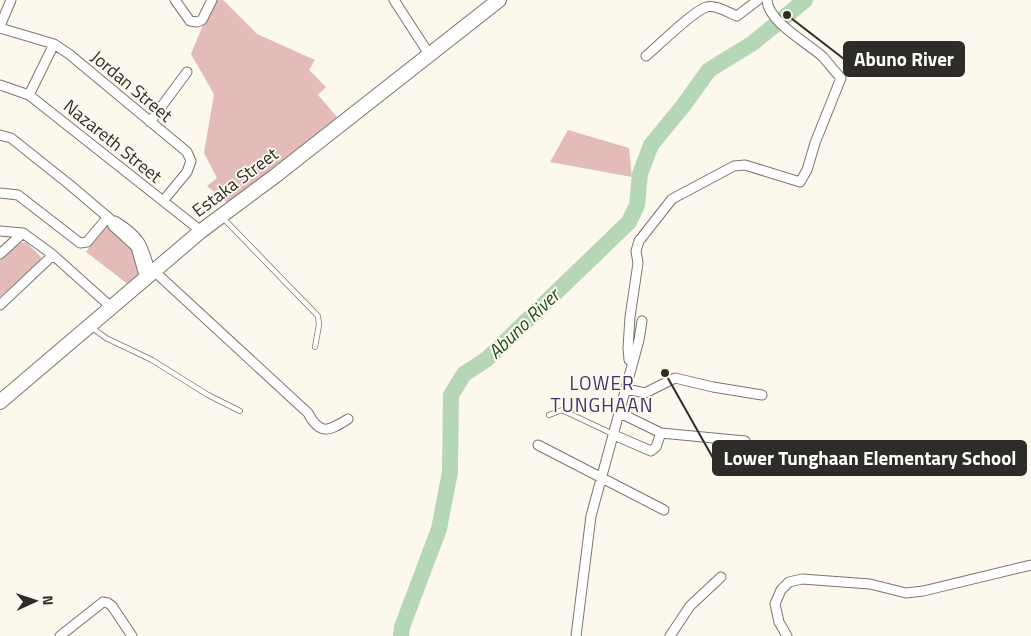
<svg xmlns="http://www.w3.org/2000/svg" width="1031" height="636" viewBox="0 0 1031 636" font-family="'Titillium Web',sans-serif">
  <rect width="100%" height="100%" fill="#fdf8ed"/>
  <!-- green -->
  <path fill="#e3bbb8" d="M213,0H223L257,34L315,60L309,70L326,87L318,95L337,117L230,205L207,186L217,178L204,153L214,94L191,54Z
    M568,130L629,148L632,177L550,162Z
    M105,225L134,248L140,273L129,285L86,252Z
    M26,242L41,257L39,263L0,297V260L19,243Z"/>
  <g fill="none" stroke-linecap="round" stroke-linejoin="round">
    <!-- river -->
    <path stroke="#b5d7b6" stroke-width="16" d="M401,636L402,627L439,529L450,472L451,395L464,374L487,359L629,222L637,205L640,174L651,145L683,106L709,70L753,43L805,0"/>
    <!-- lane casing -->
    <g stroke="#7b766c" stroke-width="6">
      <path id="lane" d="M223,218L318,316L319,325L315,347
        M91,327L106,338L152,360L208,395L240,411
        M549,415L562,410L613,434"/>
    </g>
    <!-- street casing -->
    <g stroke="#7b766c" stroke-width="11">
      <path id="street" d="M175,0L190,21L197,22L202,20L212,0
        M394,0L429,54
        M0,26L11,0
        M0,28L54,44L69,54L187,152L191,161L187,172L163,201
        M646,56C658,46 694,10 707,7C715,4 729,13 737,16L758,0
        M0,85L29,95L201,231
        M29,95L54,44
        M150,122L187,72
        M0,135L11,138L70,185L110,219L113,226L136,247L145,279
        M0,193L18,195L80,243L87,242L108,217
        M115,221C141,237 143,245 151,274
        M0,231L23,233L53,255L111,307
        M0,254L23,233
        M154,271L308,413C320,436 329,431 348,419
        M0,305L53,255
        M633,362L629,360L628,348L630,317L638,263L636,251L639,241L672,199L734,166L745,165L800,182L807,170L815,143L841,78C835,72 829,64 823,57C808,43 768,22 767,0
        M626,389L645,393L675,378L713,387L762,395
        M620,413L661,433L745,441
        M614,435L651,451L656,447L661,433
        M538,445L664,510
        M60,636L103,602L108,603L112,606L132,636
        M576,636L591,516L639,340L642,321
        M670,636L690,606L721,577
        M787,636L779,622L775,604L781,590L789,582L802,579L870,584L906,593L923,591L1031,565"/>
    </g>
    <!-- secondary casing -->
    <g stroke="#7b766c" stroke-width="16">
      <path id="secondary" d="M0,402L201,231L275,176L499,0"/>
    </g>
    <!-- lane -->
    <use href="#lane" stroke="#fff" stroke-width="4.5"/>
    <!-- street -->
    <use href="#street" stroke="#fff" stroke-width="9"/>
    <!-- secondary -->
    <use href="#secondary" stroke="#fff" stroke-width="14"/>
  </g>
  <g text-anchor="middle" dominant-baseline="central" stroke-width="4" stroke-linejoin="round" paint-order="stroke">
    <!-- street labels -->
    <g font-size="18" fill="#2e2c28" stroke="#fdf8ed">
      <text transform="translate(132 86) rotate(40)">Jordan Street</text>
      <text transform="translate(113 141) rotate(39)">Nazareth Street</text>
      <text transform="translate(235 182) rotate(-37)">Estaka Street</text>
    </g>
    <!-- water labels -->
    <g font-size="19" font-style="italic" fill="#1e4f24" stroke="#fdf8ed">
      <text transform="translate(523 323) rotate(-44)">Abuno River</text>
    </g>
    <!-- neighbourhood labels -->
    <g font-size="19" letter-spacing="1" fill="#41336f" stroke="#fdf8ed">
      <text x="602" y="382">LOWER<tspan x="602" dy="22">TUNGHAAN</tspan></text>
    </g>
  </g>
  <!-- callouts -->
  <path fill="none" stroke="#2e2c28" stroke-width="2" d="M787 15L844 59M665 373L713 458"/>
  <g fill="#2e2c28" stroke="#fdf8ed" stroke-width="2">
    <circle cx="787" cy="15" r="5"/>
    <circle cx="665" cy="373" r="5"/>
  </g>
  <g fill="#2e2c28" stroke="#2e2c28" stroke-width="2">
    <rect x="844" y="42" width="120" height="34" rx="5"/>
    <rect x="713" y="441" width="313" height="34" rx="5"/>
  </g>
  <g font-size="19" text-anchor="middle" font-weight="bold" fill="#fff">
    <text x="904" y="66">Abuno River</text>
    <text x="870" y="465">Lower Tunghaan Elementary School</text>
  </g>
  <!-- north arrow -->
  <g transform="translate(35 601) rotate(87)" stroke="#fdf8ed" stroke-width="4" paint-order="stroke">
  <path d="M0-4L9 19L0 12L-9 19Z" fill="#2e2c28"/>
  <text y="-8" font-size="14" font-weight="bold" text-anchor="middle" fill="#2e2c28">N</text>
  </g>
</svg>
